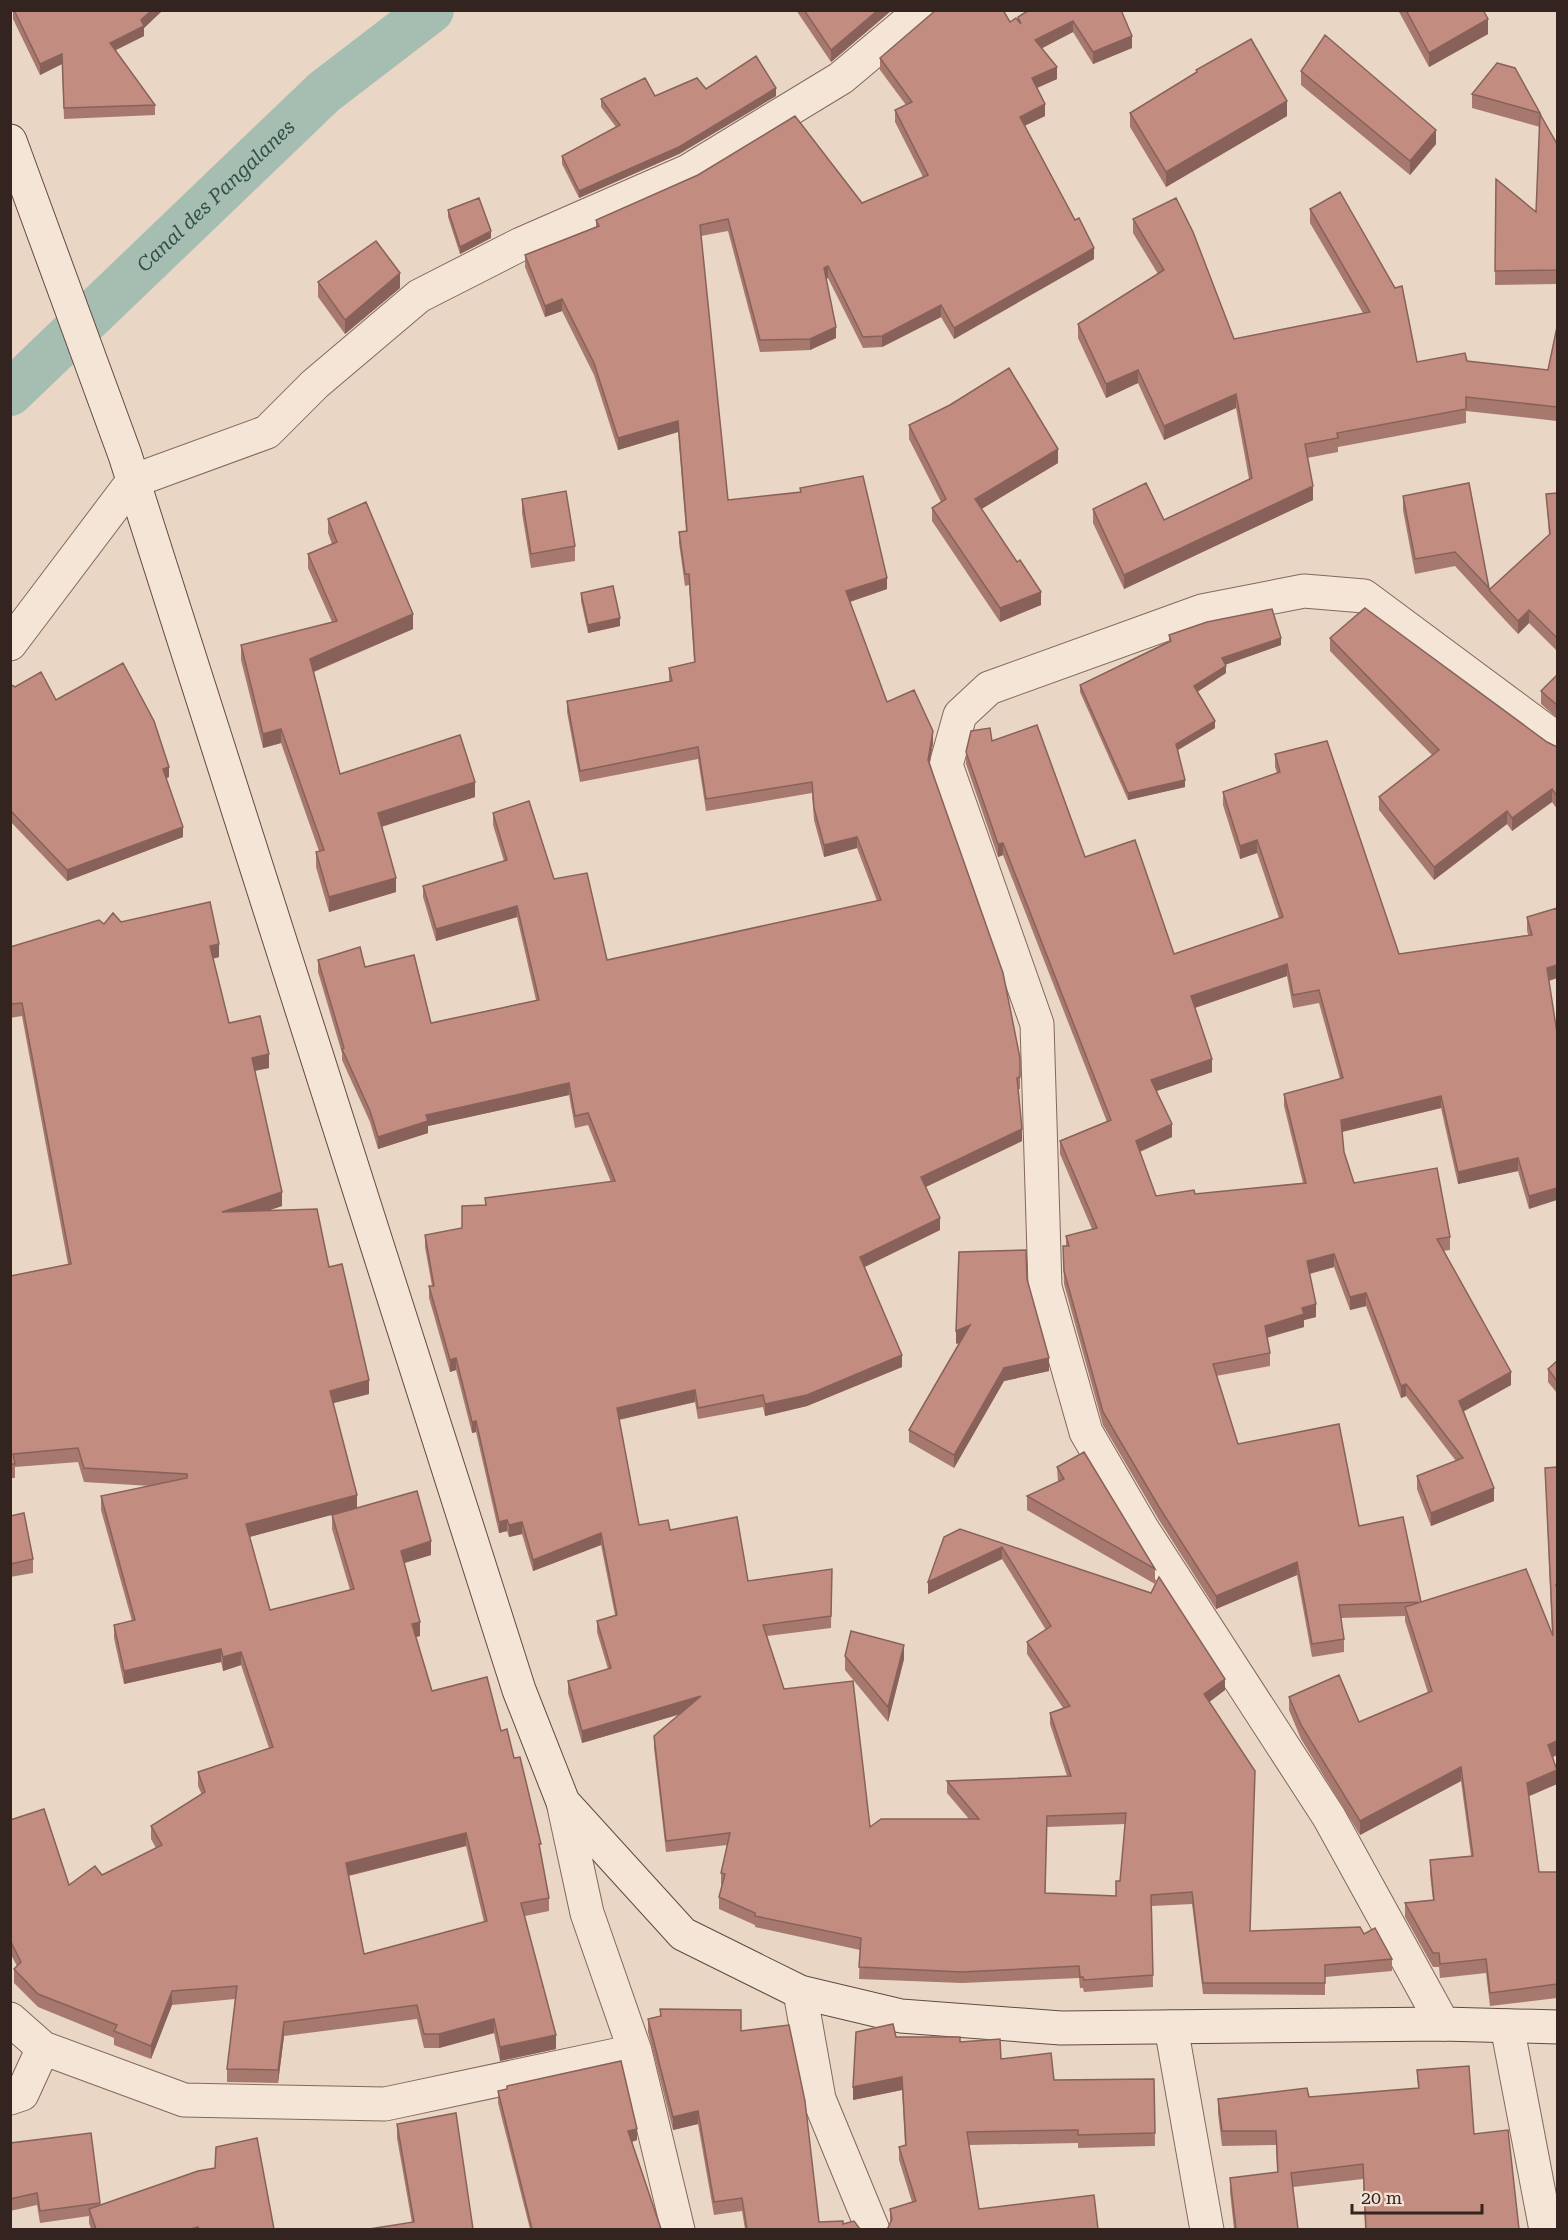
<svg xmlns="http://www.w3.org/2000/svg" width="1568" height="2240" viewBox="0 0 1568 2240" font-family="'Roboto Serif',serif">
  <rect width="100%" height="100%" fill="#e9d6c5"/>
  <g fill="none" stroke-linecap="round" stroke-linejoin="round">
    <!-- canal -->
    <path stroke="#a6bdb1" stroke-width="46" id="s1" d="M10,393L324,92L431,10"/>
    <!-- minor casing -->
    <g stroke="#82685d" stroke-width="35">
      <path id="minor" d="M10,644L133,481L267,432L315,384L419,296L521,244L688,171L841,78L922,10
        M563,1802L587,1913L635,2051L678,2230
        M800,1992L819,2099L873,2230
        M10,2019L43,2048
        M1443,2024L1329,1817L1143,1530L1086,1432L1045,1287L1037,1024L946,765L960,715L989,688L1202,611L1304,591L1364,596L1558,740
        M1507,2026L1546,2230
        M1171,2027L1207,2230
        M10,2098L22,2094L43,2048L184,2100L385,2104L635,2051"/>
    </g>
    <!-- secondary casing -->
    <g stroke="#634a41" stroke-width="35">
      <path id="secondary" d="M10,141L125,455L519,1690L563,1802L683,1934L800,1992L901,2016L1061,2028L1443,2024L1558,2027"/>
    </g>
    <!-- minor -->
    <use href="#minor" stroke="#f4e5d7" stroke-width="33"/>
    <!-- secondary -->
    <use href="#secondary" stroke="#f4e5d7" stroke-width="33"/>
  </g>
  <!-- wall -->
  <path fill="#a7786e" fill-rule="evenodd" d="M13,10H163L144,28V36L115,50L155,105V115L64,119L62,64L40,75L13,19Z
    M796,10H892L831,62Z
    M1121,10L1132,48L1093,64L1073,32L1041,48L1057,79L1037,88L1045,116L1024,126L1094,259L954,339L941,317L882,347L863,348L828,278L826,279L836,338L810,350L760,352L728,231L701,236L728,500L800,492V488L887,589L850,602L887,702L933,743L930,763L1020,1058V1089H1018L1022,1141L926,1187L940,1230L865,1267L902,1367L807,1406L765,1416L763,1407L698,1419L695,1402L619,1420L639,1525L670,1530L748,1581L832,1569L831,1628L767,1636L784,1689L870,1827L969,1819L947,1793V1781L1067,1776L1050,1724V1713L1063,1708L1027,1654V1642L1046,1630L1002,1559L928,1594L960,1529L1151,1593L1225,1690L1209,1702L1250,1931L1364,1934L1392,1959V1971L1325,1977V1995L1203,1994L1192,1904L1152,1906L1153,1987L1084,1992L1083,1988H1080L1079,1978L962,1983L859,1979L860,1950L755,1927V1925L719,1909V1897L722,1885H721V1873L727,1845L666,1852L654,1748V1736L680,1714L582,1743L568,1693V1681L608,1669L597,1632V1621L615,1615L601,1545L533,1571L522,1534L509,1537L507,1531L499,1533L476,1432L472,1433L456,1370L450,1372L429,1298V1286H432L425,1247V1235L462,1228L485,1205V1198L611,1182L588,1125L575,1128L569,1095L428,1126V1133L378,1149L370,1122L342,1060V1053L318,972V960L365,967L431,1023L536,1000L517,917L436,941L423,897V886L504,861L493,825V813L554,879L607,960L877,901L857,848L824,857L814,820L812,793L706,811L698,759L580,782L567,712V701L669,681V668L694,662L689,585L685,586L679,543V532L686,531L678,432L618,450L594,375L562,311L545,317L525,267V255L596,227V220L862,203L923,177L895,122V110L906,105L880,70V58L1010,22L1018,20V17ZM1125,1824L1120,1881H1116V1896L1045,1893L1047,1827Z
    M1398,10H1483L1488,34L1429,67Z
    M1515,68L1557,144V284L1495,285L1496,179L1536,212L1540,127L1472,108V94Z
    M1196,70L1287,116L1166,187L1130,127V113L1196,72Z
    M1301,71L1436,144L1410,175L1301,85Z
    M706,89L776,96L679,154L579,198L562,164V156L616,127L601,107V99L655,96Z
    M1310,209L1417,362L1467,361L1548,370L1557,327V421L1466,411V423L1338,447V452L1307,458L1313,500L1124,589L1093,523V509L1164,520L1249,479L1236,408L1164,440L1138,383L1106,398L1078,338V324L1158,274L1133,233V219L1234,339L1363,313L1310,223Z
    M448,210L491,238L460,254L448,217Z
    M318,282L400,288L345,334L318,297Z
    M950,405L1058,463L981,509L1041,605L1000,622L932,521V508L941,502L909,439V425Z
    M1557,493V651L1529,623L1518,634L1489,603V590L1549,535L1546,494Z
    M1403,496L1489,588V603L1455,566L1415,574L1403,510Z
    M522,499L575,546V561L531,568L522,513Z
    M328,519L413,629L314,672L340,774L475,797L382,826L396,892L329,912L316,867V852L319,851L281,743L263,748L241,660V645L332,622L308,568V554L332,544L328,533Z
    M581,593L620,626L588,633L581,601Z
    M1169,635L1281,645L1226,664V673L1197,692L1215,728L1178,750L1185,787L1128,800L1080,692V685L1169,641Z
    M1330,638L1547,742L1555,746H1557V809L1552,802L1512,831L1507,824L1434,880L1379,810V797L1432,755L1330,651Z
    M1557,675V718L1541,704V691Z
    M10,684L15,687L56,700L169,777L166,778L183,837L67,881L10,821Z
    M992,741L1085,857L1174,954L1279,918L1257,853L1240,859L1223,805V792L1277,773L1275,767V754L1399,954L1528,935L1527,930V917L1557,908V978L1549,981L1529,1209L1518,1171L1458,1184L1441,1108L1342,1132L1344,1152L1354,1183L1450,1237V1250L1443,1251L1511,1385L1464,1411L1494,1501L1431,1526L1417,1489V1476L1456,1461L1406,1396L1401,1398L1366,1306L1350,1310L1334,1267L1310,1274L1316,1317L1304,1320V1327L1267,1338L1270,1353V1366L1216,1376L1238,1444L1359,1526L1420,1602L1552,1634L1545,1468L1557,1467V1755L1553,1757L1557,1784L1529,1796L1539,1872H1557V1998L1490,2006L1486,1973L1440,1978L1439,1967H1433L1405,1917V1903L1433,1901L1430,1874V1860L1471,1856L1461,1781L1360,1835L1301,1739L1289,1710V1697L1359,1722L1428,1693L1405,1621V1616L1341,1618L1344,1639V1652L1312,1657L1297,1575L1216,1609L1159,1520L1103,1425L1064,1284L1063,1246H1066V1236L1092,1229L1060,1154V1141L1107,1122L1003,855L998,857L966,764V752ZM1287,976L1293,1008L1319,1003L1340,1079L1284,1094V1106L1303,1183L1195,1194L1156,1196L1140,1152L1172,1137L1156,1091L1212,1072L1195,1008Z
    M121,922L219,957L213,959L229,1023L269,1068L255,1071L282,1206L266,1211L329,1267L369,1394L333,1403L357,1508L431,1555L404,1563L420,1636L416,1637L432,1691L501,1731L514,1758L541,1857L549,1898V1911L525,1916L556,2049L500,2061L494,2033L439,2048H424L417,2019L284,2036L278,2083L227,2082V2069L235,1999L172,2005L151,2059L114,2045V2038L38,2007L14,1983V1969L17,1966L10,1953V1820L69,1885L102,1875L156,1848L151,1839V1826L202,1795L198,1786V1772L269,1748L241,1665L223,1671L221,1662L124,1684L114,1638V1625L132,1621L101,1510V1496L151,1486L84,1482L78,1462L15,1467V1478H10V1276L68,1264L22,1016L10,1018V947L104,924ZM357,1508L332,1515V1529L350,1590L270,1610L249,1537ZM466,1846L484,1922L364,1954L349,1876Z
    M1027,1279L1049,1371L1004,1381L954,1468L909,1442V1430L960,1343L956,1344Z
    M1557,1361V1393L1548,1382V1369Z
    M1057,1467L1155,1569V1584L1027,1510V1496L1058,1482Z
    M10,1516L33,1559V1573L10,1577Z
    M845,1656L904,1659L888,1722L845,1670Z
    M660,2009L741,2031L819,2222L843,2224L860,2229H745L742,2211L714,2215L698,2124L673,2130L648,2032V2019L660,2016Z
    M896,2037L960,2042L1054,2080L1154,2079L1155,2146L1078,2148V2143L969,2145L979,2209L888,2228L890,2223V2209L912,2202L899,2160V2147L905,2145L902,2090L853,2100Z
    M1417,2070L1474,2134L1519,2229H1365L1363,2179L1293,2187L1298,2229H1234L1230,2192V2178L1277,2172L1276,2145L1222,2146L1218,2113V2099L1309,2097L1418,2088Z
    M507,2086L637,2140L632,2142L661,2229H530L498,2103V2091L507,2089Z
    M397,2124L473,2229L412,2223L397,2138Z
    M10,2143L100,2203V2206L274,2229H91L89,2223V2216L40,2223L37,2205L10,2211Z"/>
  <!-- shaded-wall -->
  <path fill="#88625a" d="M152,10H163L144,28V36L110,53V43L141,20Z
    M878,10H892L831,62V50Z
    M1488,19V34L1429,67V53Z
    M1073,21V32L1035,52V40Z
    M1132,36V48L1093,64V52Z
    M62,54V64L40,75V64Z
    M1057,67V79L1032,90V78Z
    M776,88V96L679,154L579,198V191Z
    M1287,101V116L1166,187V172Z
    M1045,104V116L1020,128V117Z
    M1436,130V144L1410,175V161Z
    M491,231V238L460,254V247Z
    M1094,248V259L954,339V328Z
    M828,266V278L824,279V268Z
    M400,273V288L345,334V320Z
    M562,299V311L545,317V306Z
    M941,305V317L882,347V336Z
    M836,327V338L810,350V339Z
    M1138,370V383L1106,398V384Z
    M1236,394V408L1164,440V426Z
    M678,421V432L618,450V438Z
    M1058,449V463L975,513V499Z
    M1313,486V500L1124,589V575Z
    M887,578V589L846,603V591Z
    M1041,592V605L1000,622V608Z
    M1529,610V623L1518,634V621Z
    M413,614V629L310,673V659Z
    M620,618V626L588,633V625Z
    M1281,638V645L1222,666V658Z
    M1226,666V673L1194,694V686Z
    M1215,721V728L1176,751V744Z
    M281,729V743L263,748V734Z
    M933,731V743L928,771V760Z
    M169,767V777L163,780V769Z
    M1185,780V787L1128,800V793Z
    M475,782V797L378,828V813Z
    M1552,789V802L1512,831V818Z
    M1507,811V824L1434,880V867Z
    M183,827V837L67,881V870Z
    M857,837V848L824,857V845Z
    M1257,840V853L1240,859V846Z
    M1003,843V855L998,857V844Z
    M396,878V892L329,912V897Z
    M517,906V917L436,941V929Z
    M219,944V957L210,959V946Z
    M1287,964V976L1191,1009V996Z
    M1557,965V978L1547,981V968Z
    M269,1054V1068L252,1071V1058Z
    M1212,1059V1072L1151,1093V1080Z
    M569,1083V1095L428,1126V1133L378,1149V1137L426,1115Z
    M1441,1096V1108L1341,1132V1120Z
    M1172,1124V1137L1136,1153V1141Z
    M1022,1129V1141L921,1189V1177Z
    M1518,1158V1171L1458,1184V1172Z
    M1557,1188V1200L1529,1209V1196Z
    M282,1192V1206L222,1226V1212Z
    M940,1218V1230L860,1269V1257Z
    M1334,1254V1267L1307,1274V1261Z
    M1366,1293V1306L1350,1310V1297Z
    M1316,1304V1317L1304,1320V1327L1265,1338V1326L1302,1308Z
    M970,1325V1338L956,1344V1331Z
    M902,1355V1367L807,1406L765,1416V1404Z
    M456,1358V1370L450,1372V1360Z
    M1049,1358V1371L1004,1381L954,1468V1455L1004,1368Z
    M1511,1372V1385L1459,1414V1401Z
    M369,1380V1394L330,1404V1391Z
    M1406,1384V1396L1401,1398V1386Z
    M695,1390V1402L617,1420V1408Z
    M476,1421V1432L472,1433V1422Z
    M1494,1488V1501L1431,1526V1513Z
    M357,1495V1508L246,1538V1524Z
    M507,1520V1531L499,1533V1522Z
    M522,1522V1534L509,1537V1525Z
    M601,1533V1545L533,1571V1560Z
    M431,1541V1555L401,1564V1551Z
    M1002,1547V1559L928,1594V1582Z
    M1297,1562V1575L1216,1609V1596Z
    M420,1622V1636L412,1638V1624Z
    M904,1645V1659L888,1722V1707Z
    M221,1649V1662L124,1684V1671Z
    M241,1652V1665L223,1671V1657Z
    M1225,1679V1690L1204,1706V1694Z
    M701,1696V1708L582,1743V1731Z
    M1557,1741V1755L1548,1759V1745Z
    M1461,1767V1781L1360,1835V1821Z
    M1557,1770V1784L1527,1797V1783Z
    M466,1833V1846L346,1876V1863Z
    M172,1991V2005L151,2059V2046Z
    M494,2019V2033L439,2048V2034Z
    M284,2022V2036L278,2083V2070Z
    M556,2035V2049L500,2061V2047Z
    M902,2077V2090L853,2100V2087Z
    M698,2111V2124L673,2130V2117Z
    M637,2129V2140L628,2143V2131Z"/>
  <!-- building -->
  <path fill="#c28c80" stroke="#88625a" stroke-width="1.5" fill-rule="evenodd" d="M14,10H152L141,20L144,26L110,43L155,105L64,108L62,54L40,64Z
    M804,10H878L831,50Z
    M936,10H1003L1010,22L1016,18L1021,24L1018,17L1029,10H1121L1132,36L1093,52L1073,21L1035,40L1057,67L1032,78L1045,104L1020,117L1075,220L1079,218L1094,248L954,328L941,305L882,336L863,337L828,266L824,268L836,327L810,339L760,340L728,219L700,225L728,500L801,492L800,488L863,476L887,578L846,591L887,702L914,690L933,731L928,760L1003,973L1020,1058V1077L1017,1078L1022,1129L921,1177L940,1218L860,1257L902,1355L807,1395L765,1404L763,1395L698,1408L695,1390L617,1408L639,1525L668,1520L670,1530L737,1517L748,1581L832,1569L831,1616L763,1625L784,1689L853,1681L870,1827L881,1819H979L947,1781L1071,1776L1050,1713L1070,1706L1027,1642L1051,1626L1002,1547L928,1582L944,1537L960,1529L1151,1593L1159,1577L1225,1679L1204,1694L1255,1771L1250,1931L1360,1927L1364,1934L1375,1928L1392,1959L1325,1965V1983H1203L1192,1892L1151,1895L1153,1975L1084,1980L1083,1977H1080L1079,1966L962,1972L859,1967L861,1938L755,1916V1913L719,1897L725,1874L721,1873L730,1833L666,1841L654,1736L701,1696L582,1731L568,1681L611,1668L597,1621L617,1615L601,1533L533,1560L522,1522L509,1525L507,1520L499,1522L476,1421L472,1422L456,1358L450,1360L429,1286H434L425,1235L462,1228V1206L486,1205L485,1198L615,1181L588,1113L575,1116L569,1083L426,1115L428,1121L378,1137L370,1111L342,1049L344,1048L318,960L360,947L365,967L414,955L431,1023L539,1000L517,906L436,929L423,886L507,860L493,813L529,801L554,879L587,873L607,960L881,900L857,837L824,845L814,808L812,782L706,799L698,747L580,771L567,701L672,681L669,668L695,662L689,574H685L679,532L687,531L678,421L618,438L594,363L562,299L545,306L525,255L599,226L596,220L698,175L795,116L862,203L928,175L895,110L912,102L880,58ZM1126,1813L1120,1881H1116V1896L1045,1893L1047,1816Z
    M1406,10H1483L1488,19L1429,53Z
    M1325,35L1436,130L1410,161L1301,71Z
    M1251,39L1287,101L1166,172L1130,113L1197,72L1196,70Z
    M756,56L776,88L679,147L579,191L562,156L620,125L601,99L645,78L655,96L697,78L706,89Z
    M1497,63L1515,68L1540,113L1472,94Z
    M1540,114L1557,144V270L1495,271L1496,179L1536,212Z
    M1340,192L1395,288L1402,286L1417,362L1465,353L1467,361L1548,370L1557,327V407L1466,397V409L1337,433L1338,438L1305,444L1313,486L1124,575L1093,509L1146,483L1164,520L1252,478L1236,394L1164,426L1138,370L1106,384L1078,324L1164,270L1133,219L1176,198L1193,232L1234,339L1370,312L1310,209Z
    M479,198L491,231L460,247L448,210Z
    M376,241L400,273L345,320L318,282Z
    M1009,368L1058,449L975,499L1017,562L1020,560L1041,592L1000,608L932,508L946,499L909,425L950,405Z
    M1469,483L1489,588L1455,552L1415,559L1403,496Z
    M566,491L575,546L531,554L522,499Z
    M1557,493V638L1529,610L1518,621L1489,590L1550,534L1546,494Z
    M366,502L413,614L310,659L340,774L460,735L475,782L378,813L396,878L329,897L316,852L324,850L281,729L263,734L241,645L337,621L308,554L337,542L328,519Z
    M613,586L620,618L588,625L581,593Z
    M1365,608L1547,742L1555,746H1557V796L1552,789L1512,818L1507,811L1434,867L1379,797L1439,750L1330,638Z
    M1272,609L1281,638L1222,658L1226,666L1194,686L1215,721L1176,744L1185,780L1128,793L1080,685L1171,641L1169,635L1207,622Z
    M123,663L154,721L169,767L163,769L183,827L67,870L10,810V684L15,687L41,672L56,700Z
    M1557,675V705L1541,691Z
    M1037,725L1085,857L1135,840L1174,954L1283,917L1257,840L1240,846L1223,792L1280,772L1275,754L1327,741L1399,954L1532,935L1527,917L1557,908V965L1547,968L1557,1033V1188L1529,1196L1518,1158L1458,1172L1441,1096L1341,1120L1344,1152L1354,1183L1437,1168L1450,1237L1437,1239L1511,1372L1459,1401L1494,1488L1431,1513L1417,1476L1463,1458L1406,1384L1401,1386L1366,1293L1350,1297L1334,1254L1307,1261L1316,1304L1302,1308L1304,1314L1265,1326L1270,1353L1213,1364L1238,1444L1339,1424L1359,1526L1403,1517L1421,1602L1339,1605L1344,1639L1312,1644L1297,1562L1216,1596L1159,1507L1103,1412L1064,1271L1063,1246H1069L1066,1236L1097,1228L1060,1141L1111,1120L1003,843L998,844L966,752L971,731L990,728L992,741ZM1287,964L1293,995L1319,990L1343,1078L1284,1094L1306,1183L1195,1194L1194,1190L1156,1196L1136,1141L1172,1124L1151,1080L1212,1059L1191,996Z
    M210,902L219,944L210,946L229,1023L260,1016L269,1054L252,1058L282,1192L222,1212L317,1209L329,1267L342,1264L369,1380L330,1391L357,1495L246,1524L270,1610L354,1589L332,1515L417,1491L431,1541L401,1551L420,1622L412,1624L432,1691L487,1677L501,1731L507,1729L514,1758L520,1757L541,1844H539L549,1898L521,1903L556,2035L500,2047L494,2019L439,2034H424L417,2005L284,2022L278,2070L227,2069L237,1986L172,1991L151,2046L114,2031L117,2025L38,1994L14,1969L21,1962L10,1940V1820L44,1809L69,1885L95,1866L102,1875L162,1845L151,1826L205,1792L198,1772L273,1747L241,1652L223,1657L221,1649L124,1671L114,1625L135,1620L101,1496L187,1478V1474L84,1468L78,1448L13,1454L15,1464H10V1276L71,1264L22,1003L10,1004V947L99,920L104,924L113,913L121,922ZM466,1833L487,1921L364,1954L346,1863Z
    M1026,1250L1027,1279L1049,1358L1004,1368L954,1455L909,1430L970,1325L956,1331L959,1252Z
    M1557,1361V1381L1548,1369Z
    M1084,1452L1155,1569L1027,1496L1064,1479L1057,1467Z
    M1557,1467V1585H1556L1557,1589V1741L1548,1745L1557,1770L1527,1783L1539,1872H1557V1984L1490,1993L1486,1959L1440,1964L1439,1953H1433L1405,1903L1434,1900L1430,1860L1473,1856L1461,1767L1360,1821L1301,1725L1289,1697L1339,1675L1359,1722L1432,1691L1405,1607L1526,1569L1553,1636L1545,1468Z
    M24,1513L33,1559L10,1564V1516Z
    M851,1631L904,1645L888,1707L845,1656Z
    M660,2009L741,2010V2031L789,2025L805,2101L819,2222L843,2221V2224L854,2221L860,2229H747L742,2198L714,2202L698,2111L673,2117L648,2019L661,2016Z
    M893,2024L896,2037H960V2042L1000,2039L1001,2059L1051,2053L1054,2080L1154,2079L1155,2133L1078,2135V2130L967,2132L979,2209L1094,2195L1098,2229H886L888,2228L892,2219L890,2209L916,2201L899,2147L906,2145L902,2077L853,2087L856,2032Z
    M621,2061L637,2129L628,2131L661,2229H532L498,2091L507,2089V2086Z
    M1469,2066L1474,2134L1508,2130L1519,2229H1366L1363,2164L1291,2173L1298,2229H1236L1230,2178L1278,2172L1276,2131H1222L1218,2099L1307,2088L1309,2097L1419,2088L1417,2070Z
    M456,2113L473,2229H369L414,2222L397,2124Z
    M91,2133L100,2203L40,2211L37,2193L10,2199V2143Z
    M257,2138L274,2229H199L198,2227L191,2229H96L89,2209L198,2171L215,2168L216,2147Z"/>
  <g text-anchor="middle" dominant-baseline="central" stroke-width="4.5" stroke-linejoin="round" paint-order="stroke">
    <!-- water labels -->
    <g font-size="20" font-style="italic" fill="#305148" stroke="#f1e2d4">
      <text stroke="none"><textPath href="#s1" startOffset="285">Canal des Pangalanes</textPath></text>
    </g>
  </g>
  <!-- border -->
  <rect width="1568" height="2240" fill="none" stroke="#33241f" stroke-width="24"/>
  <!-- scale -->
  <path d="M1352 2204v9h130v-9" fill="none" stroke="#33241f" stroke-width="3"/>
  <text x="1361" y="2204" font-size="18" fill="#33241f" stroke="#f1e2d4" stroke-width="4.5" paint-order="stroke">20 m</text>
</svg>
